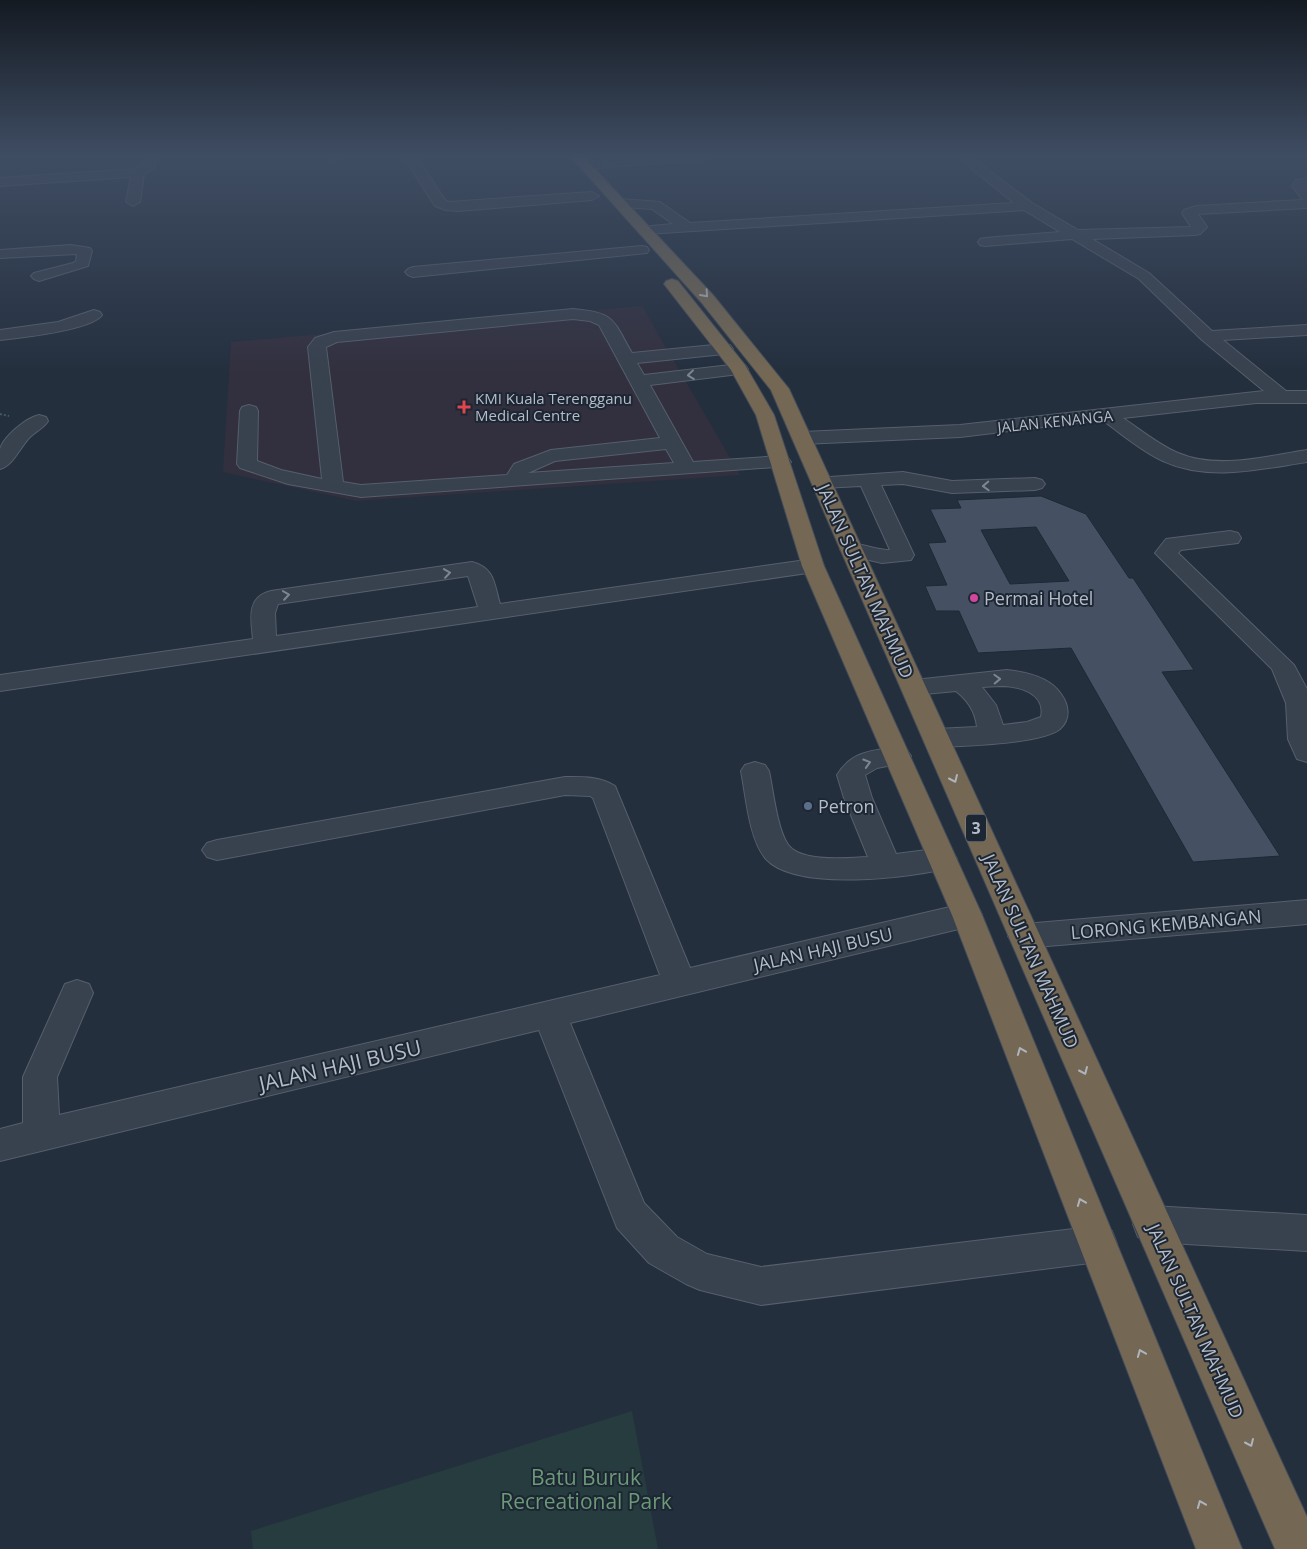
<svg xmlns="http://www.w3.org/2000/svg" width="1307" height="1549" viewBox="0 0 1307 1549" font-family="'Open Sans',sans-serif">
  <rect width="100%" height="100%" fill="#242f3e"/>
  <!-- medical -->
  <path fill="#32303f" d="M642,306L740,475L356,501L223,472L231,342Z"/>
  <!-- green -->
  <path fill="#263c3f" d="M632,1411L658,1549H253L251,1531Z"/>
  <!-- building -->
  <path fill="#455162" stroke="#1f2835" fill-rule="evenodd" d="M1041,496L1086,514L1129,578H1133L1194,670L1162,672L1280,856L1193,862L1071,648L978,653L959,611H936L925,586L947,585L928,543L946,542L930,509L961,508L957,500ZM1036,527L1069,581L1010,584L981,530Z"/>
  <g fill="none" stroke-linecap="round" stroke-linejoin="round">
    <!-- minor casing -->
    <g stroke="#565f6c" stroke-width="2">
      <path id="minor" d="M143,156H155V167L144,174L140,202L133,206L126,202L131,177L0,186V178L135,169L143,165Z
        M326,156H338L339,158L333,162L329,161Z
        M403,156H416L445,200L449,202L592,192L599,196L592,200L458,211L446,210L435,206Z
        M647,156H709L703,160L584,169L578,165L584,161Z
        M956,156H970L1032,203L1078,230L1191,227L1182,213L1184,210L1196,206L1303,200L1292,186L1296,180L1307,178V208L1198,214L1207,227L1200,234L1195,235L1092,239L1149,273L1212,331L1307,325V335L1223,340L1286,391H1307V403H1256L1123,418C1141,430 1159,445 1178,453C1218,470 1266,456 1307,450V462C1260,469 1209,482 1163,461C1141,451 1122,434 1102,420L960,437L802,444L795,442L792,438L795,434L802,432L960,425L1264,391L1202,340L1139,279L1072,239L985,246L980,245L978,242L980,239L985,238L1060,232L1024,210L646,234L641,233L639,230L641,227L673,224L652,209L621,207L614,203L621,199L660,202L690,223L1014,203Z
        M71,245L90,248L92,251L88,266L39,281L34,279L31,276L34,273L73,263L76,261L77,254L0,258V250Z
        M642,246L647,247L649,250L647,253L413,277L408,275L405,272L408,269L413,267Z
        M573,309C615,313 612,318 632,353L724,344L730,345L733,349L730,353L724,354L637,363L644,375L739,364L745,365L748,369L745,373L739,374L650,385L693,462L781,456L788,458L791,462L788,466L361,497L288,484L240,468L237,464L240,411L242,407L249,405L256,407L258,411L257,461L281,470L322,479L308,347L315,338L334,332ZM573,319L590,321L599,325L660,438L551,450L514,464L507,475L361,485L343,482L326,347L337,342ZM666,449L674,463L528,473L555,461Z
        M94,310L100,312L102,315C92,330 20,338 0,340V330L58,322Z
        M39,415L46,417L48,421C44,428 36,431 30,437C20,447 13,466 0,469C0,463 0,454 0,449C4,436 26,418 39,415Z
        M903,472L952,481L1035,478L1042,480L1045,484L1042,488L1035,490L952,493L903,484L881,485L914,555L911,560L882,563L843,554L840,549L843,544C858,541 874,550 890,550L861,486L822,488L815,486L812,482L815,478Z
        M1230,531L1238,533L1241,538L1238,543L1181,550L1178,553L1294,665L1307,689V762L1297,759L1288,739L1286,703L1272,669L1155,553L1166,539Z
        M813,559L821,561L824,566L821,571L0,691V675L253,639C251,619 246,597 271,591L472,562C495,568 494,584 500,604ZM468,576L478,607L276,636L275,613L278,604Z
        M1007,670C1026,672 1050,677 1061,694C1069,705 1071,719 1060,729C1042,744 961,746 936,747L927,744L923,738L927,732L936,729L977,727C975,711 968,701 956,691L914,695L905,693L901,687L905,681ZM1000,686C1019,686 1046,693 1041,717L1027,722L1003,725L996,705L982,687Z
        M897,747L907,750L911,756L907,762L877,768L865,775L872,798L896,854L942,848L952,851L957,859L952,867C913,878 796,892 766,859C749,840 746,796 741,771L745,765L755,762L765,765L769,771C773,790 777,827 787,843C798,863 848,858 868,857L844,798L837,775C852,751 871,751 897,747Z
        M565,777C583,777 599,776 615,786L690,968L967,903L978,907L982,915L978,923L967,927L570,1023L644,1203L677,1237L707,1254L761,1267L1098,1226L1112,1231L1117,1244L1112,1257L1098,1262L761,1305L700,1290L686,1284L649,1263L617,1228L539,1030L0,1161V1129L23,1123V1077L65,984L77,980L89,984L93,993L57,1077L59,1115L660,975L593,798L590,796L565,795L217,860L207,857L202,850L207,843L217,840Z
        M1307,900V924L1024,948L1013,944L1008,936L1013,928L1024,924Z
        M1152,1206L1307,1215V1251L1152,1242L1138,1237L1133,1224L1138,1211Z"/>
    </g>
    <!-- highway casing -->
    <g stroke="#434c59" stroke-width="2">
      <path id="highway" d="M570,156H583L713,295L789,389L1307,1517V1549H1275L771,390L701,302Z
        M672,279L678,281L745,365L774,415L824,566L982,915L1242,1549H1196L952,915L802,566L756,415L731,370L664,284L666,281Z"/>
    </g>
    <!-- path -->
    <path stroke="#44595c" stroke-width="2" stroke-dasharray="2 2" stroke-linecap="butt" d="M0,414L9,416"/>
    <!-- minor -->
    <use href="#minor" fill="#38414e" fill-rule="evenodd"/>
    <!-- highway -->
    <use href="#highway" fill="#746855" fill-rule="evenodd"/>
  </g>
  <!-- one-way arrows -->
  <defs><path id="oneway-chevron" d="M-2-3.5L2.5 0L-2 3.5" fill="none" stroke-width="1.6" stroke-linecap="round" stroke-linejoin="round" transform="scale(1.25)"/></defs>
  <g stroke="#aeb4bd">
    <use href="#oneway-chevron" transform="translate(705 294) rotate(48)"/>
    <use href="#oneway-chevron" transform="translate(954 779) rotate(66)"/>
    <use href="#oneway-chevron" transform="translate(1021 1051) rotate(-112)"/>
    <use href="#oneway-chevron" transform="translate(1084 1071) rotate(66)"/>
    <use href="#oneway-chevron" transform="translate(1081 1202) rotate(-112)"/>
    <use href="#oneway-chevron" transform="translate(1141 1353) rotate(-112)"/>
    <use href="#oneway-chevron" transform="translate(1250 1443) rotate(66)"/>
    <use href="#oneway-chevron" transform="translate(1201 1504) rotate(-112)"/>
  </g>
  <g stroke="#7c8592">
    <use href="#oneway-chevron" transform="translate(691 375) rotate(174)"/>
    <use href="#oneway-chevron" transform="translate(986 486) rotate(178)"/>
    <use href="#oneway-chevron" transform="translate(447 573) rotate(-8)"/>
    <use href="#oneway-chevron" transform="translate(286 595) rotate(-8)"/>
    <use href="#oneway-chevron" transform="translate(997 679) rotate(-2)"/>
    <use href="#oneway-chevron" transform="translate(867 763) rotate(-17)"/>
  </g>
  <!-- sky -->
  <linearGradient id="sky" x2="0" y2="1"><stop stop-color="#141a22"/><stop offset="0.42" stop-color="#3f4d63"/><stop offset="1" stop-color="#3f4d63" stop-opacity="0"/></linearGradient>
  <rect width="1307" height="373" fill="url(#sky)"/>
  <!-- markers -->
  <path fill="#e0444e" stroke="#1d2633" stroke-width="2" d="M461.5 399.5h5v5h5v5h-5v5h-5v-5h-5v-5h5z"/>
  <circle fill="#d1479c" stroke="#1d2633" stroke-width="2" cx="974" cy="598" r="5"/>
  <circle fill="#5c6f8a" stroke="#1d2633" stroke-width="2" cx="808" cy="806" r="5"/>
  <g text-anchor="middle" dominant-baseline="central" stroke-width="4" stroke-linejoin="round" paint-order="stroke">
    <!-- far-poi labels -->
    <g font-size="15" fill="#b4bcc9" stroke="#1d2633" text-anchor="start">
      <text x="475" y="398">KMI Kuala Terengganu<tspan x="475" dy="17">Medical Centre</tspan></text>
    </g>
    <!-- far-street labels -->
    <g font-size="15" fill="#b4bcc9" stroke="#1d2633">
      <text transform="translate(1055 421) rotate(-6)">JALAN KENANGA</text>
    </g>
    <!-- shield labels -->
    <rect fill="#1d2633" stroke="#878f9c" stroke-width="1" x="966" y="814.5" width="20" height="27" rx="4"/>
    <g font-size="16" font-weight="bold" fill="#b4bcc9">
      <text x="976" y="828">3</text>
    </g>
    <!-- street labels -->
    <g font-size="18" fill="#b4bcc9" stroke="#1d2633">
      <text transform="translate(866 581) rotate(66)">JALAN SULTAN MAHMUD</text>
      <text transform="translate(1166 924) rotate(-5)">LORONG KEMBANGAN</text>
      <text transform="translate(823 949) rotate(-13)">JALAN HAJI BUSU</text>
      <text transform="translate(1031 951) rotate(66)">JALAN SULTAN MAHMUD</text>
      <text transform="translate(1196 1321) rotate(66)">JALAN SULTAN MAHMUD</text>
    </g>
    <!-- poi labels -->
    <g font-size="18" fill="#b4bcc9" stroke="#1d2633" text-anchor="start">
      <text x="984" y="598">Permai Hotel</text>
      <text x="818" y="806">Petron</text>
    </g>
    <!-- near-street labels -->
    <g font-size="21" fill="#b4bcc9" stroke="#1d2633">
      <text transform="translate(340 1065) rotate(-13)">JALAN HAJI BUSU</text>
    </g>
    <!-- near-park labels -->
    <g font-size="21" fill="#6b9a76" stroke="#1d2633">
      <text x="586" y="1477">Batu Buruk<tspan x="586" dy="24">Recreational Park</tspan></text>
    </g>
  </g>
</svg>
